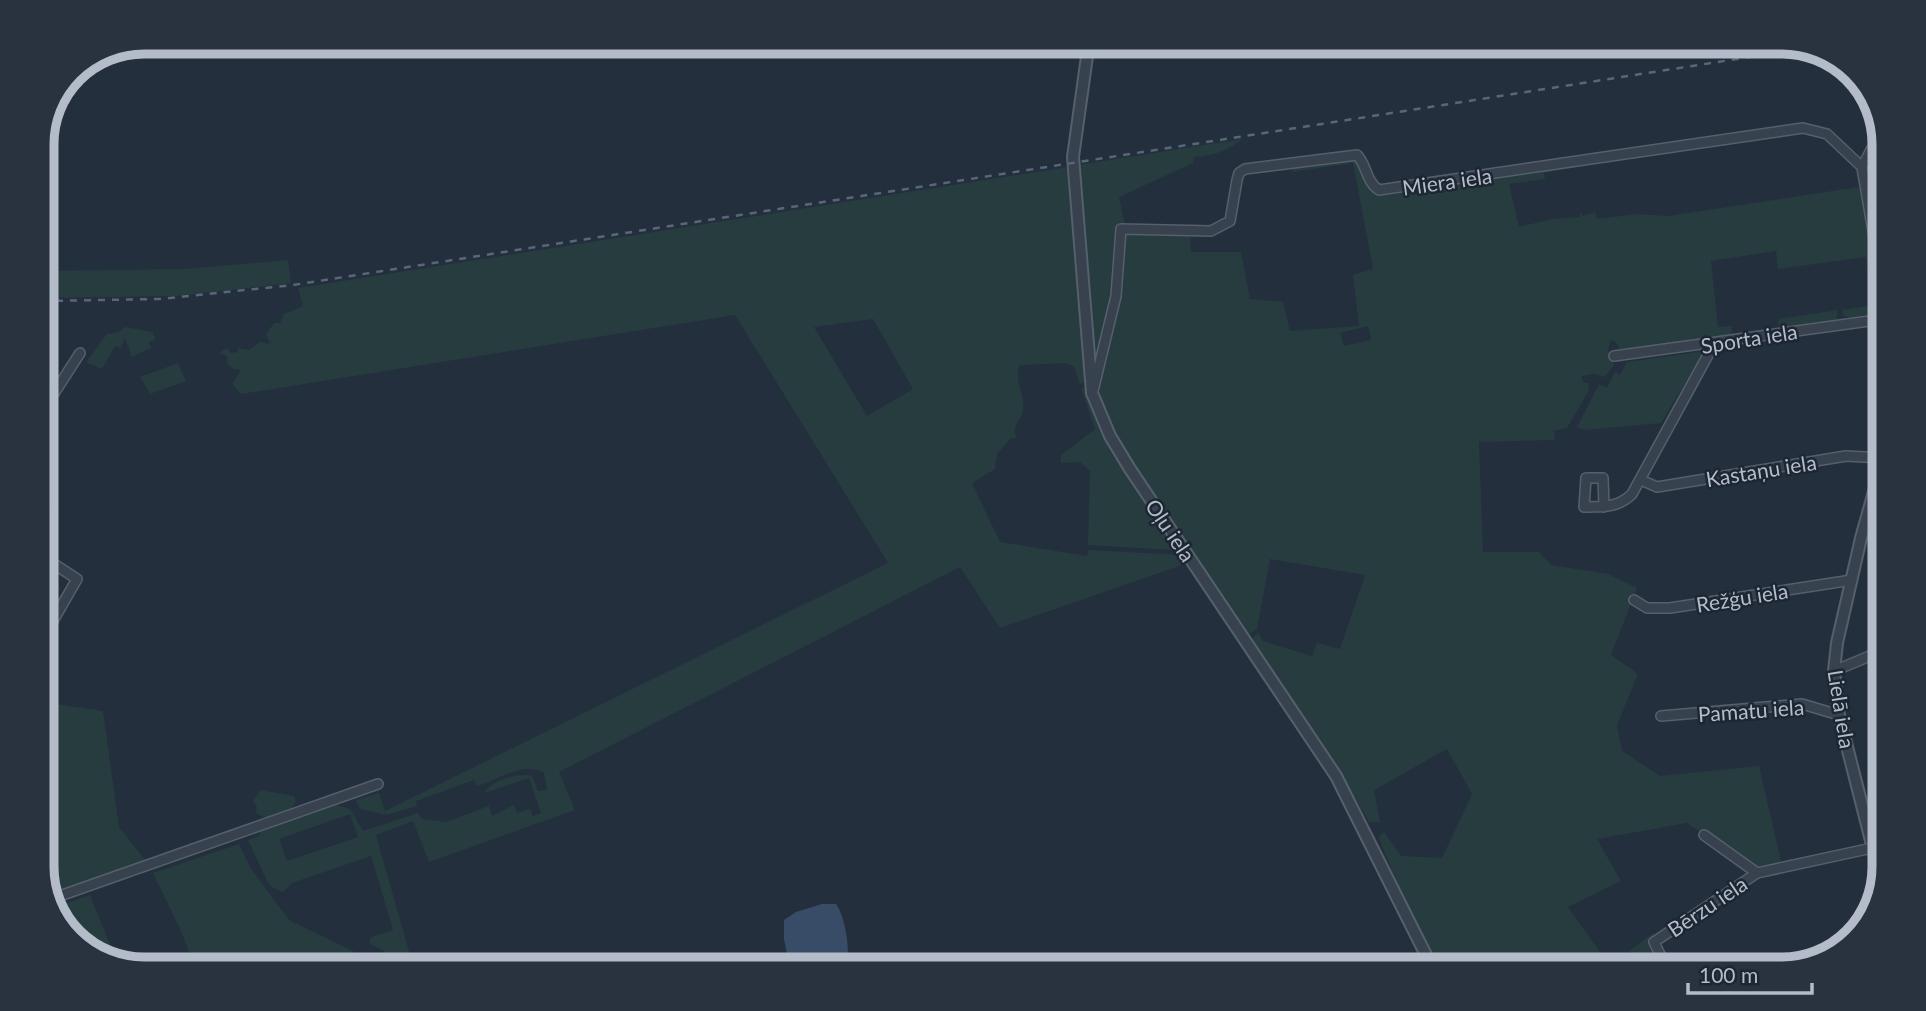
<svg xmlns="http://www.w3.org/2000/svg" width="1926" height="1011" viewBox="0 0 1926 1011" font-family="Lato,sans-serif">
  <rect width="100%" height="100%" fill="#242f3e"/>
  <!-- green -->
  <path fill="#263c3f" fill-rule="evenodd" d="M1822,135L1859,172L1881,303L1879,312L1850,318L1843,315L1842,310L1873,305L1866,257L1778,269L1776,251L1711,261L1718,327L1732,326L1731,337L1620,351L1616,342L1611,340L1608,350L1614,365L1605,377L1594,374L1581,376L1584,383H1588L1589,390L1567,428L1554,431L1555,440L1479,442L1483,552H1539L1551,565L1608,574L1637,588L1611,655L1638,674L1617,725L1622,751L1660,776L1759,766L1781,861L1757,871L1687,823L1597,839L1621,881L1568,907L1610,966L1653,933L1670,969H1441L1404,898L1378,837L1384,832L1401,856L1442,858L1472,794L1447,749L1374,790L1380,822H1369L1338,768L1252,639L1258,632L1263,641L1312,656L1317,643L1340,649L1365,575L1270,559L1257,629L1249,634L1126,453L1101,401L1099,384L1119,297L1124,236L1128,232L1190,235L1191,252H1241L1250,299L1283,302L1290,331L1359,326L1353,275L1373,269L1353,163L1292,172L1294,167L1355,158L1369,187L1593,164L1544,173L1545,179L1509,184L1519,227L1552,219L1580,217V213L1583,216L1595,212L1597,219L1637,214L1668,216L1859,187L1855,167ZM1368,326L1371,340L1344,346L1340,333Z
    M1242,139C1227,152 1211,156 1194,157L1193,163L1119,197L1125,225L1121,227L1114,295L1095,359L1078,165Z
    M1068,167L1087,381L1080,384L1074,367L1066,363L1020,365C1013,379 1026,397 1023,411C1020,422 1012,424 1016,438H1011L997,454L995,469L972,483L1000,542L1087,556L1088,550L1181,555L1185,564L1000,628L960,567L559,772L575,810L429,862L413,821L376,835L414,969H396L399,967L380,959L384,951L369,943L371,937L393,930L371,856L292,883L283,892L273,888L266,879L248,840L259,836L261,830L332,804L350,809L363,831L418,813L422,819L446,822L489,806L492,816L514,805L517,813L530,809L533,816L541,813L529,778L484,793C490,781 519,772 532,776L538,791L547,790L544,773C524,761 497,780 477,786L474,780L416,801L417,806L386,815L360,809L356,800L379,793L385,811L888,563L735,315L241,394L232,384L241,370L233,369L227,363V356L219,353L227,348L231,353L238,352V348L249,350L260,342L270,344L266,334L274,323H280L284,314L303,306L298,288ZM873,319L913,389L867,416L814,327ZM350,814L358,837L287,861L279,839Z
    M288,260L291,283L177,296L42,298V271L184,269Z
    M1838,310L1836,321L1780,331L1778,319Z
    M125,327L153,332L155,340L149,342L151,348L132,357L125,338L121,348L115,346L102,369L86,362L107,334L119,332Z
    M1705,351L1661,423L1585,430L1577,427L1599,384L1607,388L1615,372L1620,375L1627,362Z
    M178,363L186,381L150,394L140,377Z
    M1081,388H1087L1103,437L1175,547L1172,550L1088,545L1090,471L1080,462L1061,463V455L1095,429Z
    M42,702L103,711L119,827L145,860L49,894L42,874Z
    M260,790L294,796L296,801L292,808L266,818L256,813L257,807L253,801Z
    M239,844L250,867L289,920L390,969H185L194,965L181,931L153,873Z
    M90,895L117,962C91,956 63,934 54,908Z"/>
  <!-- water -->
  <path fill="#394c67" d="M822,904H836C845,916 851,952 846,966L837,969H790L784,939V920L796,912Z"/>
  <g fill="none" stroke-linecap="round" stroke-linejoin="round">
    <!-- stream -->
    <path stroke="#394c67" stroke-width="2.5" d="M1104,42H1106"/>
    <!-- minor casing -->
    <g stroke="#565f6c" stroke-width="12">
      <path id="minor" d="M1862,167L1884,296
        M1614,356L1884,319
        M1093,391L1116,296L1121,229L1211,231L1230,221L1237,180L1239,173L1245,169L1357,155C1367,165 1366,182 1379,190L1803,128L1827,134L1862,167L1881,131
        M42,412L80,353
        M1641,480L1657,487L1846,456L1883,458
        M1604,507L1603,478H1586L1584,507C1602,507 1618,508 1632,494L1714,344
        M42,556L77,579L42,640
        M1634,600L1647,608H1670L1852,580
        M1834,671L1884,650
        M1661,716L1802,704L1839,715
        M1704,835L1757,873
        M51,899L378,784
        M1667,969L1654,942L1757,873L1872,848"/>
    </g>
    <!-- tertiary casing -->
    <g stroke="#565f6c" stroke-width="14">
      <path id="tertiary" d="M1089,42L1073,157L1092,393L1110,436L1130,469L1336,776L1433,969
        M1881,880L1839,715L1834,671L1837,643L1861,538L1884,456"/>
    </g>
    <!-- minor -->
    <use href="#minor" stroke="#38414e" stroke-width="9"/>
    <!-- tertiary -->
    <use href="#tertiary" stroke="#38414e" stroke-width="10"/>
    <!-- rail -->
    <path stroke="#5a6575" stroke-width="2.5" stroke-dasharray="7 7" stroke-linecap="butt" d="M42,301L160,299L293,285L1807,48"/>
  </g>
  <g text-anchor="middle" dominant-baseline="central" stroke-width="5" stroke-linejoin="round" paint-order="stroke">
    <!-- street labels -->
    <g font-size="21" fill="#b4bcc9" stroke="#1d2633">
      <text transform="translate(1447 181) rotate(-8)">Miera iela</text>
      <text transform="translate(1749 338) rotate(-9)">Sporta iela</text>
      <text transform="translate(1761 470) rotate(-9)">Kastaņu iela</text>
      <text transform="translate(1171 530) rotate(56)">Oļu iela</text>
      <text transform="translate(1742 597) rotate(-9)">Režģu iela</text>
      <text transform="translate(1842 709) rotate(81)">Lielā iela</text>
      <text transform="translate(1751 710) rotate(-4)">Pamatu iela</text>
      <text transform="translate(1707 906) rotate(-34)">Bērzu iela</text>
    </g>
  </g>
  <!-- crop -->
  <path d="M0 0H1926V1011H0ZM144 54H1782A90 90 0 0 1 1872 144V867A90 90 0 0 1 1782 957H144A90 90 0 0 1 54 867V144A90 90 0 0 1 144 54Z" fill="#29323f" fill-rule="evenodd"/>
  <path fill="none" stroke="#b4bcc9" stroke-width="9" d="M144 54H1782A90 90 0 0 1 1872 144V867A90 90 0 0 1 1782 957H144A90 90 0 0 1 54 867V144A90 90 0 0 1 144 54Z"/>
  <!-- scale -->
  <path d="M1688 983v10h124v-10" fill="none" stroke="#b4bcc9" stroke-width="3.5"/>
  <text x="1699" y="983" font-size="21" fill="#b4bcc9" stroke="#1d2633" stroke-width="5" paint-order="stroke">100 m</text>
</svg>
